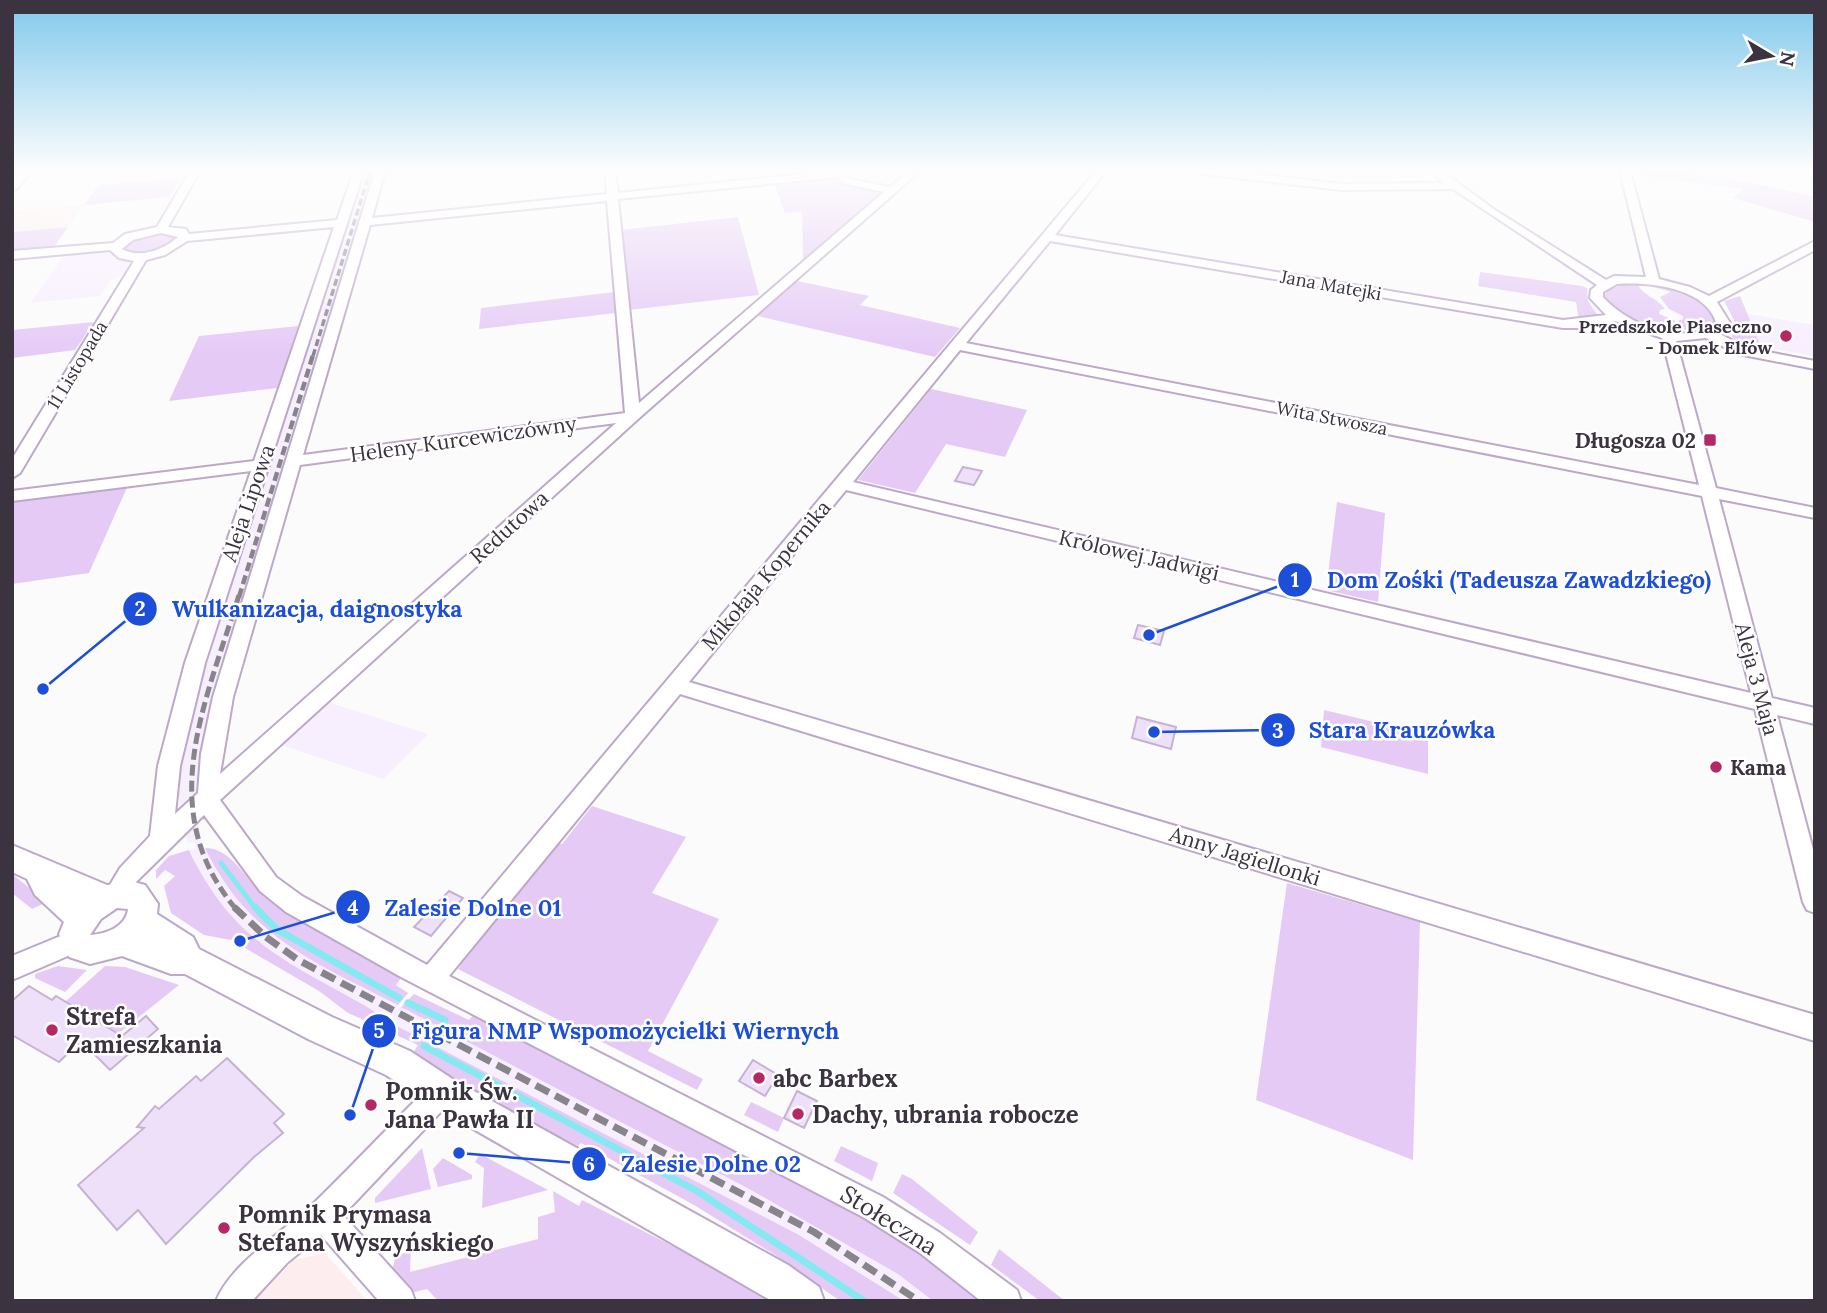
<svg xmlns="http://www.w3.org/2000/svg" width="1827" height="1313" viewBox="0 0 1827 1313" font-family="Lora,serif">
  <rect width="100%" height="100%" fill="#fbfbfb"/>
  <!-- commercial -->
  <path fill="#fdedef" d="M84,205L68,227L12,232V211Z
    M325,1253L367,1301H254L294,1260Z"/>
  <!-- built -->
  <path fill="#f7eefe" d="M363,171H376L197,792L180,807L174,768Z
    M107,249L114,255L132,258L123,275L111,280L100,296L30,303L66,253Z
    M1748,314L1815,325V356L1761,347Z
    M324,701L428,734L383,779L276,743Z
    M199,821L201,848H205L218,874L262,927L296,950L398,1005L396,1009L401,1007L471,1042L751,1190L898,1274L933,1301H904L799,1235L389,1022L393,1017L390,1015L387,1019L272,953L241,929L207,886L190,850L196,849L194,842L188,843L184,829Z"/>
  <!-- green -->
  <path fill="#e5caf6" d="M1640,171C1700,171 1757,183 1815,197V222L1733,198L1743,189L1642,176Z
    M181,178L169,197L84,205L99,185Z
    M821,178L837,179L880,194L803,261L802,211L785,213L774,183Z
    M738,217L759,295L629,310L620,230Z
    M68,227L53,248L12,252V232Z
    M165,232L175,239C164,251 139,259 124,248L134,238Z
    M1480,272L1582,286L1587,288L1588,301L1598,316L1579,319L1576,302L1478,286Z
    M797,281L869,296L860,305L960,328L935,357L758,316Z
    M1632,282C1659,286 1706,288 1715,320L1712,327L1687,333L1678,321L1683,319V316L1669,309L1660,297L1671,292L1642,284L1638,285C1644,296 1656,297 1665,309L1660,310L1659,314L1674,320L1684,333C1656,330 1621,323 1604,298L1607,290Z
    M614,292L616,313L479,329L481,308Z
    M1740,296L1761,347L1738,342L1732,337L1734,320L1724,301Z
    M94,322L75,350L12,358V330Z
    M298,326L277,388L169,401L199,336Z
    M931,389L1027,410L1005,457L946,444L915,493L858,480Z
    M129,483L89,573L12,584V499Z
    M1337,502L1385,513L1378,602L1326,590Z
    M1324,710L1428,735V774L1321,747Z
    M592,806L686,837L652,893L719,919L648,1051L703,1079L697,1090L458,969L469,953L463,950L551,840L562,844Z
    M205,848C231,848 245,878 262,894C293,923 358,952 397,974L401,978L396,985L408,993L398,1005C314,962 248,937 205,848Z
    M189,850C237,952 299,964 387,1019L380,1027L348,1013L319,991L245,948L250,940L236,935L231,940L204,935L171,913L164,886L175,876L165,870L156,879V870L169,856Z
    M12,874L47,902L32,909L12,893Z
    M1287,883L1420,922L1413,1160L1256,1100Z
    M58,966L87,970L65,992L35,978V974Z
    M105,966L125,967L179,985L119,1033L65,1002Z
    M414,994L469,1020L475,1013L852,1210L922,1254L983,1301H933L898,1274L751,1190L401,1007Z
    M389,1022L799,1235L904,1301H840L775,1255L694,1205L581,1143L578,1146L508,1111L413,1053L418,1045L383,1029Z
    M751,1102L784,1118L778,1132L744,1115Z
    M841,1146L878,1163L872,1181L834,1161Z
    M422,1148L431,1189L375,1203V1198Z
    M480,1154L548,1190L482,1208L484,1168L475,1162Z
    M443,1158L472,1175V1179L438,1187L433,1169Z
    M902,1174L912,1179L978,1232L970,1245L893,1193Z
    M553,1191L579,1206L582,1200L728,1274L773,1301H438L427,1289L411,1293L392,1273L395,1258L411,1249L410,1272L538,1239V1217L555,1212Z
    M999,1249L1065,1301H1040L991,1265Z"/>
  <g fill="none" stroke-linecap="round" stroke-linejoin="round">
    <!-- stream-far1 -->
    <path stroke="#85e9f1" stroke-width="5" d="M221,863L256,909"/>
    <!-- stream -->
    <path stroke="#85e9f1" stroke-width="7" d="M255,907L276,929L399,998
      M408,1003L445,1020
      M424,1046L697,1191L864,1301"/>
  </g>
  <!-- building -->
  <path fill="#efe0fa" stroke="#c6b2d2" stroke-width="2" d="M963,467L982,471L974,485L955,481Z
    M1138,625L1164,631L1160,645L1134,638Z
    M1137,717L1176,727L1171,749L1132,738Z
    M449,891L463,898L431,936L414,927Z
    M29,986L52,1000L56,996L122,1036L146,1016L158,1029L110,1070L81,1041L59,1062L12,1035V1001Z
    M227,1058L284,1114L274,1123L283,1133L254,1157L166,1244L138,1210L117,1230L78,1185L144,1128L137,1127L155,1106L159,1109L196,1076L201,1081Z
    M753,1060L778,1075L765,1096L739,1081Z
    M797,1091L817,1101L804,1128L784,1118Z"/>
  <g fill="none" stroke-linecap="round" stroke-linejoin="round">
    <!-- minor casing -->
    <g stroke="#bca8c8" stroke-width="4">
      <path id="minor" d="M190,171H200L168,227L186,229L189,234L337,220L354,171H364L205,663L180,766L175,814L198,793L201,754L213,697L375,171H385L372,218L607,194L605,171H615L618,193L833,171H846L850,179L890,187L909,171H920L638,419L220,800L276,877L302,896L427,965L1096,171H1106L1055,235L1563,320L1606,315L1590,298L1591,290L1597,285L1453,189L1341,190L1202,174L1197,171H1228L1341,184L1444,183L1430,171H1442L1495,210L1606,280L1614,276L1646,277L1620,171H1630L1659,279L1690,287L1709,296L1815,241V250L1717,302L1730,323L1718,333L1747,348L1815,361V369L1738,354L1706,338L1676,341L1716,488L1815,508V518L1719,499L1772,698L1815,708V724L1777,715L1815,857V913L1807,910L1803,902L1755,709L846,490L689,682L1815,1015V1041L680,694L449,976L883,1197L940,1233L1017,1290L1021,1301H981L920,1253L863,1217L401,977L286,912L260,891L204,815L136,882L124,902L116,906L108,902L104,895L120,868L150,836L158,766L185,663L251,471L12,501V491L254,461L334,227L187,241L165,255L146,260L20,473L12,478V459L134,261L119,258L110,250L12,259V251L113,243L125,234L157,227ZM838,177L842,183L884,192L639,403L618,199ZM607,201L625,413L303,455L370,225ZM161,233L178,237C163,250 140,259 122,249L133,240ZM1050,241L1563,328H1581L1615,321L1662,338L1699,485L966,343ZM1617,284C1649,282 1704,287 1716,322C1684,348 1628,325 1603,297V292ZM960,350L1702,496L1751,693L853,482ZM616,423L220,774L233,697L300,465Z
        M75,930L84,933L87,941L84,949L12,980V956Z
        M442,1079L451,1083L455,1092L451,1101L343,1215L411,1290L415,1301H379L321,1235L287,1263L252,1301H216C232,1262 285,1231 315,1202C355,1163 393,1122 433,1083Z"/>
    </g>
    <!-- tertiary casing -->
    <g stroke="#bca8c8" stroke-width="4">
      <path id="tertiary" d="M18,171H32L17,189L12,190V177Z
        M12,845L107,885L134,882L145,885L158,904L157,914L193,937L199,949L332,1017L410,1051L454,1080L788,1265L819,1287L824,1301H772L430,1104L386,1075L308,1039L185,974H171L122,956L90,964L69,957L59,934L64,922L35,895L27,879L12,872ZM117,908L128,909C126,927 106,934 90,935L101,919Z"/>
    </g>
    <!-- minor -->
    <use href="#minor" fill="#fff" fill-rule="evenodd"/>
    <!-- tertiary -->
    <use href="#tertiary" fill="#fff" fill-rule="evenodd"/>
    <!-- rail-far3 -->
    <path stroke="#88848b" stroke-width="3.5" stroke-dasharray="7 3.5" stroke-linecap="butt" d="M313,356L370,171"/>
    <!-- rail-far2 -->
    <path stroke="#88848b" stroke-width="4.5" stroke-dasharray="9 4.5" stroke-linecap="butt" d="M239,597L313,355"/>
    <!-- rail-far1 -->
    <path stroke="#88848b" stroke-width="5" stroke-dasharray="11 5" stroke-linecap="butt" d="M236,909C153,810 206,702 239,595"/>
    <!-- rail -->
    <path stroke="#88848b" stroke-width="7" stroke-dasharray="15 7" stroke-linecap="butt" d="M234,907L266,937L298,960L814,1232L919,1301"/>
  </g>
  <!-- sky -->
  <linearGradient id="sky" x2="0" y2="1"><stop stop-color="#80c9ec"/><stop offset="0.48" stop-color="#fdfdfd"/><stop offset="1" stop-color="#fdfdfd" stop-opacity="0"/></linearGradient>
  <rect width="1827" height="355" fill="url(#sky)"/>
  <!-- markers -->
  <g fill="#b42965" stroke="#fff" stroke-width="2.5">
    <circle cx="1786" cy="336" r="7"/>
    <rect x="1703" y="433" width="14" height="14" rx="3.5"/>
    <circle cx="1716" cy="767" r="7"/>
    <circle cx="52" cy="1030" r="7"/>
    <circle cx="759" cy="1078" r="7"/>
    <circle cx="371" cy="1105" r="7"/>
    <circle cx="798" cy="1114" r="7"/>
    <circle cx="224" cy="1228" r="7"/>
  </g>
  <g text-anchor="middle" dominant-baseline="central" stroke-width="5" stroke-linejoin="round" paint-order="stroke">
    <!-- far-street labels -->
    <g font-size="18" fill="#3b3340" stroke="#fff">
      <text transform="translate(1331 285) rotate(10)">Jana Matejki</text>
      <text transform="translate(77 365) rotate(-59)">11 Listopada</text>
      <text transform="translate(1332 418) rotate(11)">Wita Stwosza</text>
    </g>
    <!-- far-poi labels -->
    <g font-size="18" font-weight="bold" fill="#3b3340" stroke="#fff" text-anchor="end">
      <text x="1772" y="326">Przedszkole Piaseczno<tspan x="1772" dy="21">- Domek Elfów</tspan></text>
    </g>
    <!-- street labels -->
    <g font-size="21" fill="#3b3340" stroke="#fff">
      <text transform="translate(463 439) rotate(-8)">Heleny Kurcewiczówny</text>
      <text transform="translate(248 503) rotate(-71)">Aleja Lipowa</text>
      <text transform="translate(509 527) rotate(-42)">Redutowa</text>
      <text transform="translate(1139 555) rotate(13)">Królowej Jadwigi</text>
      <text transform="translate(766 575) rotate(-50)">Mikołaja Kopernika</text>
      <text transform="translate(1757 679) rotate(75)">Aleja 3 Maja</text>
      <text transform="translate(1245 856) rotate(17)">Anny Jagiellonki</text>
    </g>
    <!-- poi labels -->
    <g font-size="21" font-weight="bold" fill="#3b3340" stroke="#fff" text-anchor="end">
      <text x="1696" y="440">Długosza 02</text>
      <text x="1730" y="767" text-anchor="start">Kama</text>
    </g>
    <!-- near-poi labels -->
    <g font-size="24" font-weight="bold" fill="#3b3340" stroke="#fff" text-anchor="start">
      <text x="66" y="1016">Strefa<tspan x="66" dy="28">Zamieszkania</tspan></text>
      <text x="773" y="1078">abc Barbex</text>
      <text x="385" y="1091">Pomnik Św.<tspan x="385" dy="28">Jana Pawła II</tspan></text>
      <text x="812" y="1114">Dachy, ubrania robocze</text>
      <text x="238" y="1214">Pomnik Prymasa<tspan x="238" dy="28">Stefana Wyszyńskiego</tspan></text>
    </g>
    <!-- near-street labels -->
    <g font-size="24" fill="#3b3340" stroke="#fff">
      <text transform="translate(889 1220) rotate(32)">Stołeczna</text>
    </g>
  </g>
  <!-- callouts -->
  <path fill="none" stroke="#1d4ed8" stroke-width="2.5" d="M1149 635L1295 580M43 689L140 609M1154 732L1278 730M240 941L353 907M350 1115L379 1031M459 1153L589 1164"/>
  <g fill="#1d4ed8" stroke="#fff" stroke-width="2.5">
    <circle cx="1149" cy="635" r="7"/>
    <circle cx="43" cy="689" r="7"/>
    <circle cx="1154" cy="732" r="7"/>
    <circle cx="240" cy="941" r="7"/>
    <circle cx="350" cy="1115" r="7"/>
    <circle cx="459" cy="1153" r="7"/>
    <circle cx="1295" cy="580" r="18"/>
    <circle cx="140" cy="609" r="18"/>
    <circle cx="1278" cy="730" r="18"/>
    <circle cx="353" cy="907" r="18"/>
    <circle cx="379" cy="1031" r="18"/>
    <circle cx="589" cy="1164" r="18"/>
  </g>
  <g font-size="21" text-anchor="middle" font-weight="bold" fill="#fff">
    <text x="1295" y="587">1</text>
    <text x="140" y="616">2</text>
    <text x="1278" y="738">3</text>
    <text x="353" y="915">4</text>
    <text x="379" y="1038">5</text>
    <text x="589" y="1172">6</text>
  </g>
  <g font-size="23" text-anchor="middle" font-weight="bold" fill="#1d4ed8" stroke="#fff" stroke-width="5" stroke-linejoin="round" paint-order="stroke">
    <text x="1519" y="588">Dom Zośki (Tadeusza Zawadzkiego)</text>
    <text x="317" y="617">Wulkanizacja, daignostyka</text>
    <text x="1402" y="738">Stara Krauzówka</text>
    <text x="473" y="916">Zalesie Dolne 01</text>
    <text x="625" y="1039">Figura NMP Wspomożycielki Wiernych</text>
    <text x="711" y="1172">Zalesie Dolne 02</text>
  </g>
  <!-- border -->
  <rect width="1827" height="1313" fill="none" stroke="#3b3340" stroke-width="28"/>
  <!-- north arrow -->
  <g transform="translate(1771 56) rotate(100)" stroke="#ffffff" stroke-width="5" paint-order="stroke">
  <path d="M0-5L12 26L0 18L-12 26Z" fill="#3b3340"/>
  <text y="-10" font-size="19" font-weight="bold" text-anchor="middle" fill="#3b3340">N</text>
  </g>
</svg>
